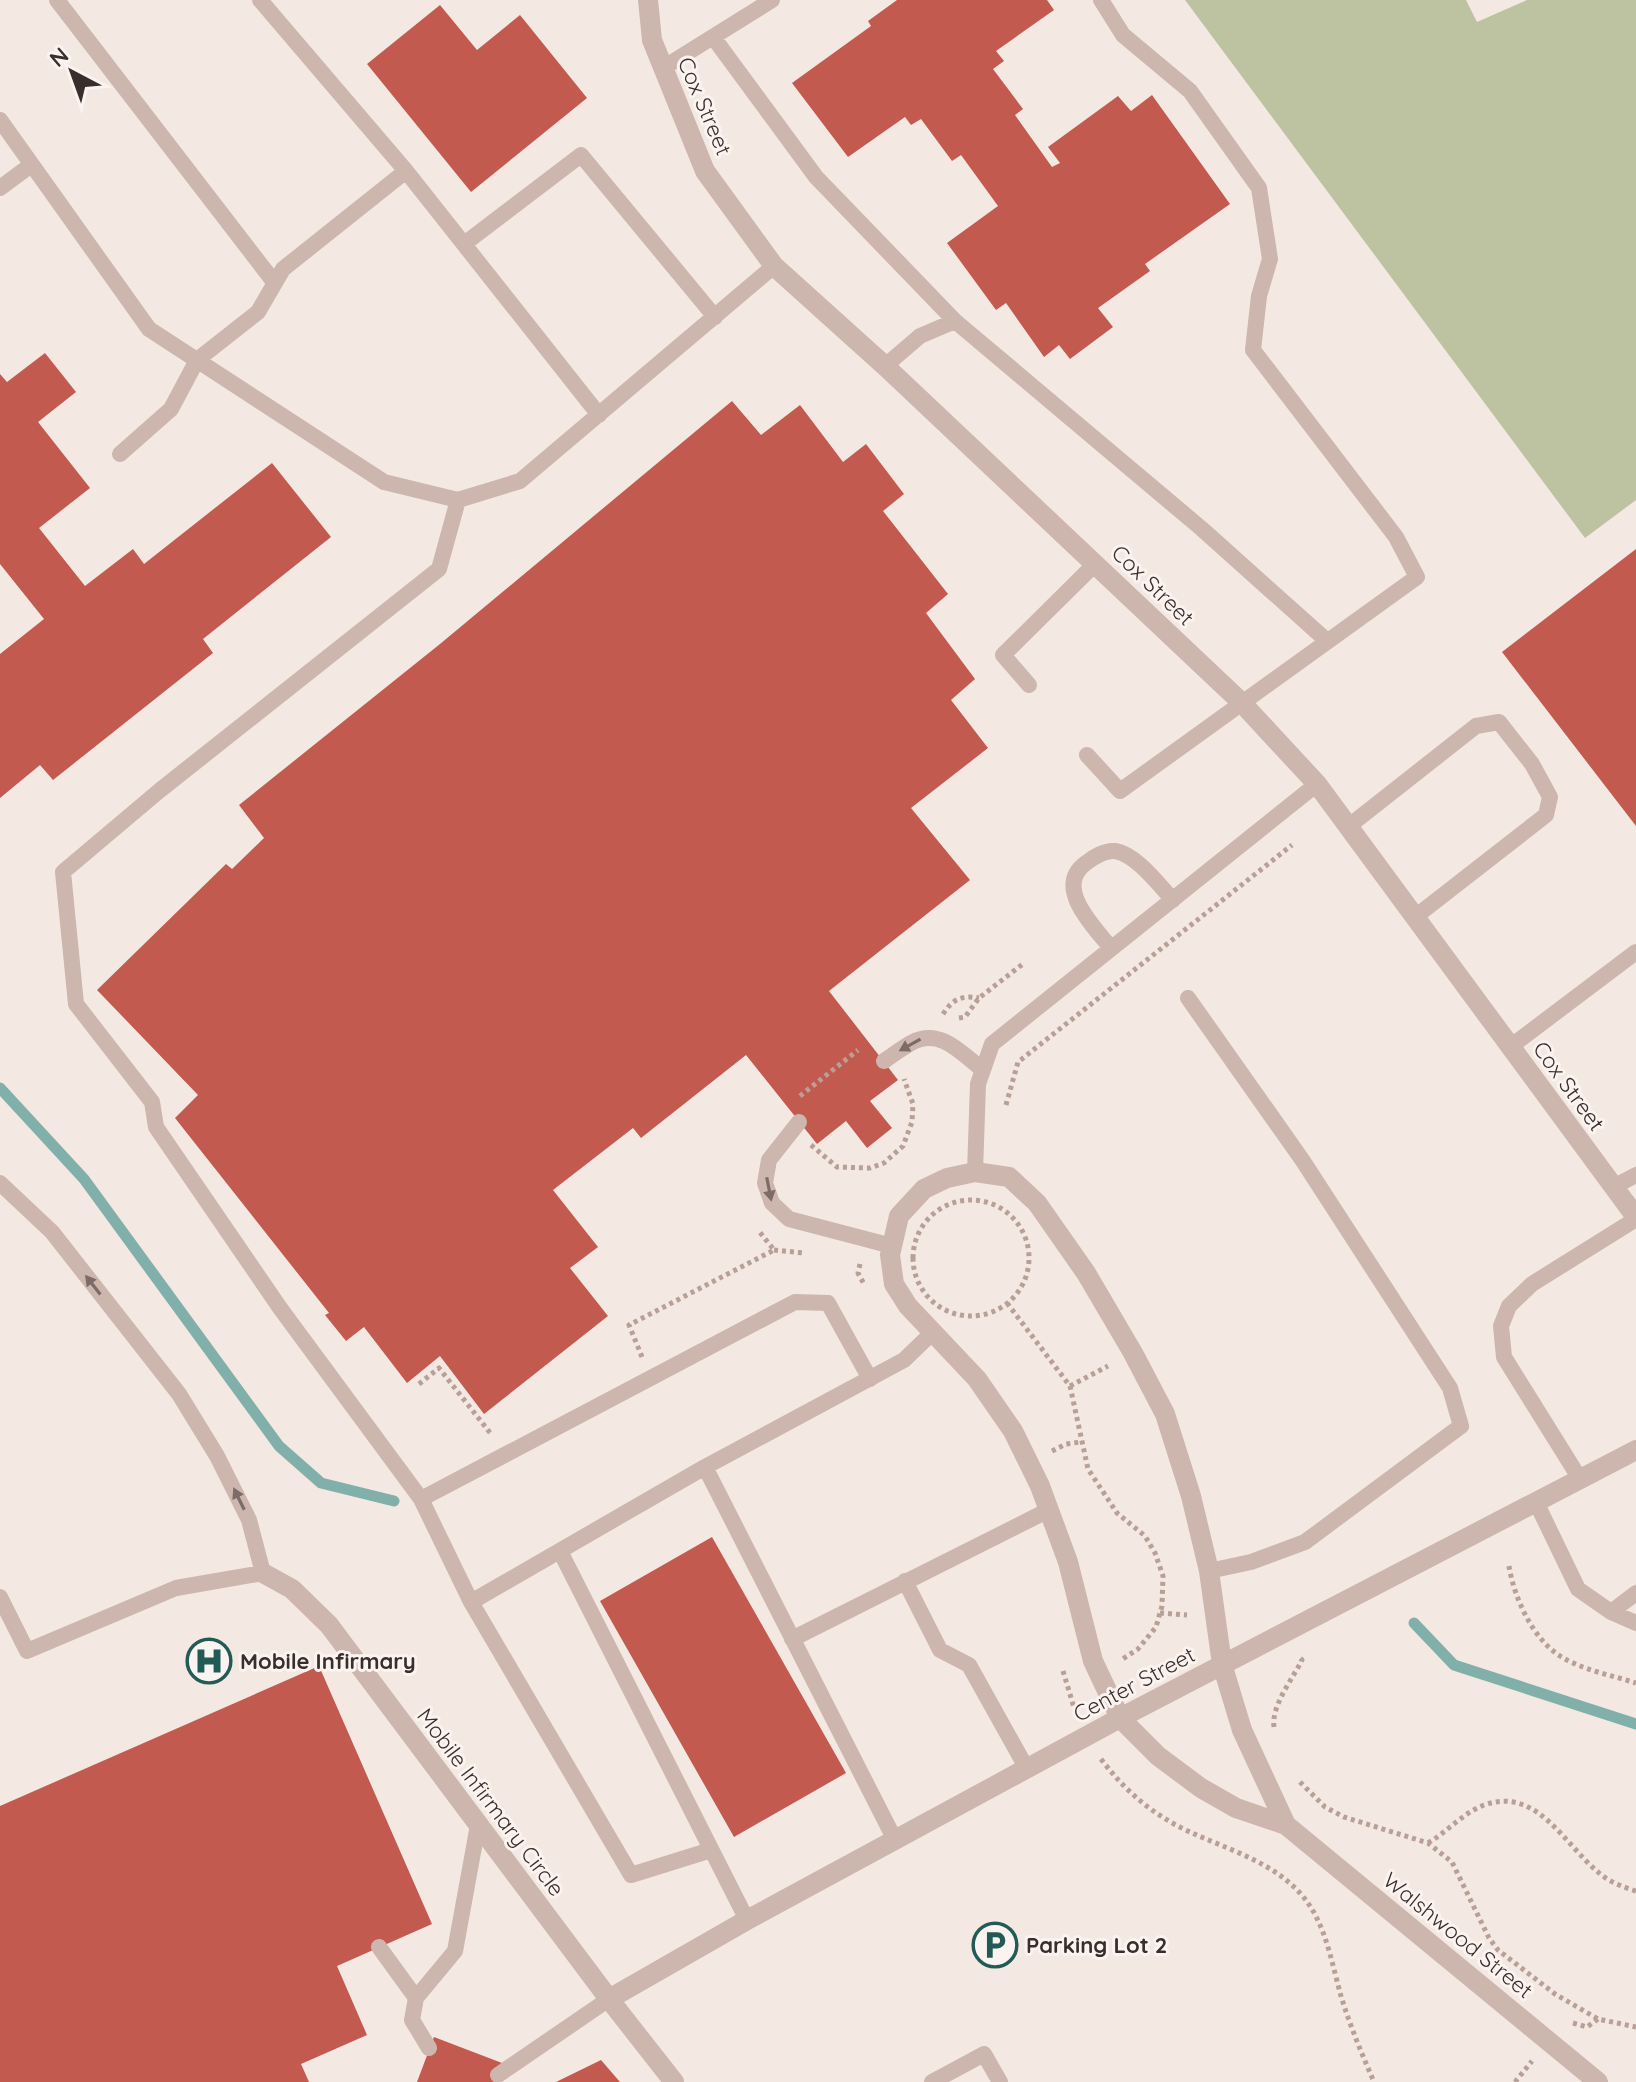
<svg xmlns="http://www.w3.org/2000/svg" width="1636" height="2082" viewBox="0 0 1636 2082" font-family="Quicksand,sans-serif">
  <rect width="100%" height="100%" fill="#f3e8e2"/>
  <!-- green -->
  <path fill="#bdc2a1" d="M1185,0H1466L1477,22L1527,0H1636V500L1585,538Z"/>
  <g fill="none" stroke-linecap="round" stroke-linejoin="round">
    <!-- stream -->
    <path stroke="#81b0aa" stroke-width="11" d="M0,1088L84,1179L279,1446L321,1483L394,1501
      M1414,1623L1454,1665L1636,1724"/>
  </g>
  <!-- building -->
  <path fill="#c35a50" d="M897,0H1047L1054,10L996,51L1004,61L993,69L1023,109L1015,115L1052,167L1060,163L1048,147L1118,96L1131,111L1152,95L1230,204L1145,264L1150,271L1098,308L1113,327L1070,359L1059,345L1044,357L1006,303L996,310L947,243L998,206L961,155L952,161L921,119L911,125L905,117L848,157L792,83L871,26L868,21Z
    M440,5L477,50L520,15L587,98L471,192L367,64Z
    M45,353L76,392L38,422L90,488L39,528L85,586L133,549L144,564L272,463L331,537L203,639L213,653L53,780L40,765L0,798V654L44,619L0,564V374L7,382Z
    M732,401L761,435L800,405L843,462L866,444L904,494L883,511L948,594L926,613L975,679L951,700L988,748L911,808L970,880L829,991L898,1080L870,1101L892,1128L867,1148L846,1121L817,1144L746,1055L641,1138L633,1128L553,1190L598,1247L570,1268L608,1316L484,1414L440,1356L407,1383L364,1327L346,1341L325,1315L329,1313L175,1118L198,1095L97,990L226,864L232,869L264,838L239,805L440,644Z
    M1636,549V826L1502,652Z
    M712,1537L846,1773L734,1837L600,1601Z
    M319,1666L432,1924L337,1966L367,2035L301,2064L309,2082H0V1806Z
    M434,2037L502,2063L495,2082H417Z
    M601,2060L620,2082H556Z"/>
  <g fill="none" stroke-linecap="round" stroke-linejoin="round">
    <!-- path -->
    <path stroke="#b8a097" stroke-width="5" stroke-dasharray="4 4" stroke-linecap="butt" d="M943,1014C953,999 961,995 979,998
      M959,1018L965,1017L979,998L1024,963
      M800,1096L858,1050
      M1006,1105L1018,1062L1292,845
      M811,1145L837,1167L870,1168L884,1163L903,1146L912,1122L913,1104L904,1079
      M913 1258a58 58 0 1 1 116 0a58 58 0 1 1-116 0Z
      M774,1250L804,1253
      M860,1264L858,1273L864,1284
      M1007,1303L1070,1386L1088,1469L1117,1513L1145,1536L1155,1553L1163,1576L1162,1606L1156,1627L1138,1649L1121,1660
      M642,1357L629,1325L774,1250L758,1230
      M419,1384L439,1368L491,1434
      M1070,1386L1108,1366
      M1052,1451L1066,1444L1081,1442
      M1509,1566C1514,1597 1532,1638 1560,1656C1582,1670 1611,1675 1636,1683
      M1160,1613L1187,1615
      M1063,1671L1075,1711
      M1274,1727C1271,1706 1293,1678 1302,1660L1299,1657
      M1101,1759C1125,1791 1153,1815 1190,1832C1229,1850 1277,1863 1305,1899C1326,1926 1332,1964 1341,1996C1350,2026 1362,2054 1374,2082
      M1300,1782L1325,1807L1344,1817L1428,1843L1452,1862L1489,1938L1498,1950L1555,1994L1598,2019L1636,2027
      M1428,1843C1447,1832 1463,1813 1484,1805C1537,1786 1564,1844 1598,1872C1609,1882 1623,1887 1636,1891
      M1573,2023L1587,2027L1598,2019
      M1515,2082L1532,2061"/>
    <!-- service -->
    <path stroke="#ccb6ad" stroke-width="16" d="M57,0L274,282
      M260,0L406,171
      M713,37L816,177L955,321
      M663,68L772,0
      M0,120L149,329L384,482L458,500L520,481L774,266
      M0,188L31,165
      M464,244L581,155L715,317
      M885,366L920,336L955,321L1202,529L1326,640
      M120,454L171,409L197,360L258,312L283,269L406,171L599,415
      M458,500L439,569L159,791L63,872L76,1004L152,1102L156,1127L280,1308L421,1499L471,1602L631,1875L711,1850
      M1029,685L1003,655L1096,563
      M1087,755L1120,791L1417,577L1396,537L1253,350L1259,296L1270,259L1259,188L1190,91L1123,35L1101,0
      M1349,826L1476,726L1499,722L1532,764L1550,797L1546,815L1415,917
      M1111,948C1094,927 1053,887 1086,863C1093,857 1106,850 1115,851C1136,854 1159,885 1173,900
      M1188,998L1303,1161L1450,1388L1461,1426L1305,1542L1251,1562L1209,1571
      M1510,1047L1636,952
      M884,1061C893,1055 902,1048 911,1043C940,1027 961,1053 983,1070
      M799,1122L769,1160L765,1183L772,1203L789,1219L892,1246
      M975,1172L978,1084L992,1044L1317,784
      M0,1183L52,1232L179,1394L217,1456L249,1520L263,1573L176,1588L27,1651L0,1597
      M1613,1187L1636,1175
      M705,1467L895,1840
      M1580,1479L1504,1357L1501,1326L1509,1306L1532,1284L1636,1219
      M421,1499L795,1302L828,1303L870,1379
      M1536,1502L1578,1589L1611,1612L1636,1623
      M560,1551L747,1920
      M905,1581L940,1650L969,1665L1027,1769
      M471,1602L705,1467L904,1360L932,1333
      M1611,1612L1636,1593
      M792,1639L1049,1510
      M379,1947L416,1998
      M429,2048L412,2020L416,1998L455,1951L478,1825
      M498,2075L609,1999
      M932,2082L984,2054L1000,2082"/>
    <!-- minor -->
    <path stroke="#ccb6ad" stroke-width="20" d="M648,0L652,40L705,171L774,266L885,366L1241,702L1317,784L1636,1217
      M975,1172L1009,1177L1037,1203L1086,1273L1133,1353L1165,1414L1191,1496L1209,1571L1222,1664L1242,1730L1286,1825L1236,1808L1201,1788L1158,1756L1120,1718L1093,1661L1068,1562L1040,1486L1013,1431L977,1379L908,1306L894,1284L890,1255L899,1216L924,1189L947,1178Z
      M263,1573L292,1589L329,1625L609,1999L674,2082
      M1286,1825L1598,2082
      M609,1999L747,1920L1120,1718L1636,1450"/>
  </g>
  <!-- one-way arrows -->
  <defs><path id="oneway-solid" d="M-6-.8H1V-3.2L6.5 0L1 3.2V.8H-6Z" transform="scale(2)"/></defs>
  <g fill="#7c6b66">
    <use href="#oneway-solid" transform="translate(910 1045) rotate(151)"/>
    <use href="#oneway-solid" transform="translate(769 1189) rotate(79)"/>
    <use href="#oneway-solid" transform="translate(93 1285) rotate(-128)"/>
    <use href="#oneway-solid" transform="translate(239 1499) rotate(-116)"/>
  </g>
  <!-- icons -->
  <defs>
    <g id="hospital-ring" transform="scale(2.3)"><circle r="9.5" fill="#faf3ef" stroke="#225b56" stroke-width="1.5"/><path d="M-5-5h3v3.5h4V-5h3V5h-3V1.5h-4V5h-3Z" fill="#225b56"/></g>
    <g id="parking-ring" transform="scale(2.3)"><circle r="9.5" fill="#faf3ef" stroke="#225b56" stroke-width="1.5"/><path d="M-3.5-5.5H1a3.5 3.5 0 0 1 0 7H-1V5.5H-3.5ZM-1-3.4V-.6H.8a1.4 1.4 0 0 0 0-2.8Z" fill="#225b56"/></g>
  </defs>
  <g fill-rule="evenodd">
    <use href="#hospital-ring" x="209" y="1661"/>
    <use href="#parking-ring" x="995" y="1945"/>
  </g>
  <g text-anchor="middle" dominant-baseline="central" stroke-width="6" stroke-linejoin="round" paint-order="stroke">
    <!-- street labels -->
    <g font-size="22" fill="#3a2e2c" stroke="#faf3ef">
      <text transform="translate(705 106) rotate(67)">Cox Street</text>
      <text transform="translate(1153 585) rotate(44)">Cox Street</text>
      <text transform="translate(1569 1086) rotate(54)">Cox Street</text>
      <text transform="translate(1134 1684) rotate(-28)">Center Street</text>
      <text transform="translate(491 1802) rotate(53)">Mobile Infirmary Circle</text>
      <text transform="translate(1458 1935) rotate(39)">Walshwood Street</text>
    </g>
    <!-- poi labels -->
    <g font-size="22" font-weight="bold" fill="#3a2e2c" stroke="#faf3ef" text-anchor="start">
      <text x="240" y="1661">Mobile Infirmary</text>
      <text x="1026" y="1945">Parking Lot 2</text>
    </g>
  </g>
  <!-- north arrow -->
  <g transform="translate(72 72) rotate(319)" stroke="#faf3ef" stroke-width="6" paint-order="stroke">
  <path d="M0-6L14 30L0 20L-14 30Z" fill="#3a2e2c"/>
  <text y="-12" font-size="22" font-weight="bold" text-anchor="middle" fill="#3a2e2c">N</text>
  </g>
</svg>
